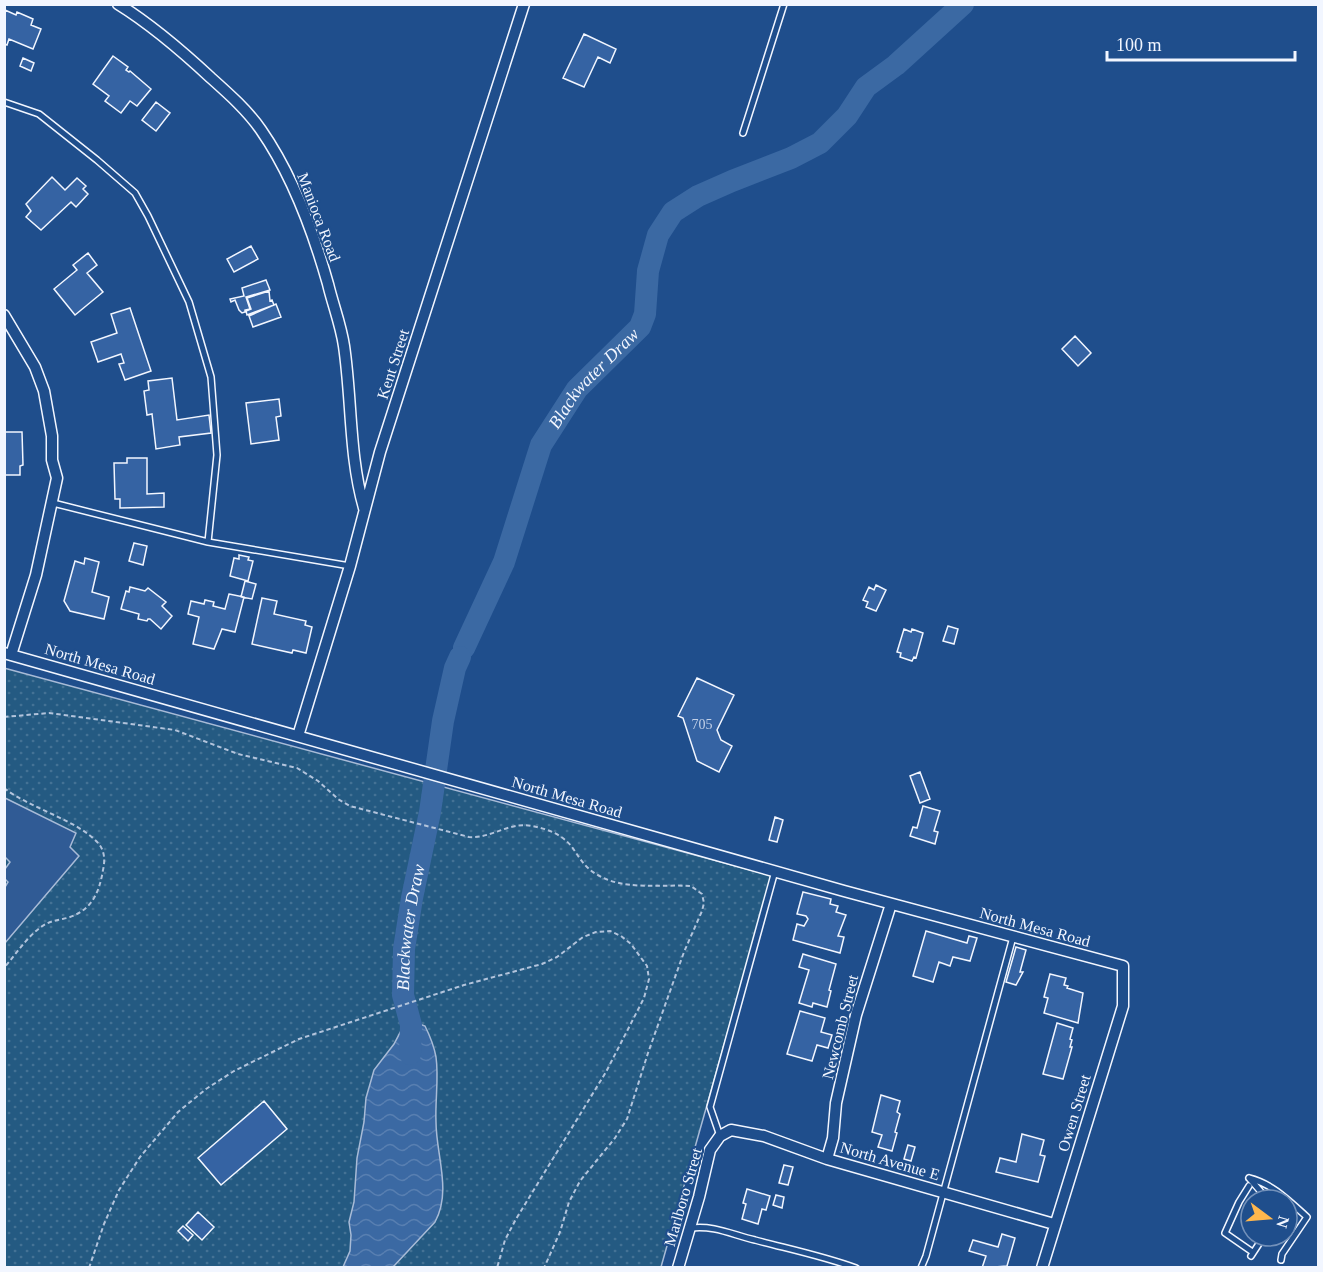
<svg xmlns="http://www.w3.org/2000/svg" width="1323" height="1272" viewBox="0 0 1323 1272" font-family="'Times New Roman',serif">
  <defs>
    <pattern id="grass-dots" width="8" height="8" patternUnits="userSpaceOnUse" patternTransform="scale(1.5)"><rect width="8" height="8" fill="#245a82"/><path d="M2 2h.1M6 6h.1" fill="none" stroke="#447295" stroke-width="1.8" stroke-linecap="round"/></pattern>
    <pattern id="water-waves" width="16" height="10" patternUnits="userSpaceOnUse" patternTransform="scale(1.5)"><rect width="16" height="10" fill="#3b69a3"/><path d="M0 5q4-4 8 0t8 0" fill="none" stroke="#587fb1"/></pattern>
  </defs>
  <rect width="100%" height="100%" fill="#1f4e8c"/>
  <!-- grass -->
  <path fill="url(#grass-dots)" stroke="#a8bbd7" stroke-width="1.5" d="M4,668L772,876L661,1267H5Z"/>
  <!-- parking -->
  <path fill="#305b95" stroke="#a8bbd7" stroke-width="1.5" d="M5,798L76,833L70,847L79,856L5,943V887L8,882L5,879V869L10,862L5,857Z"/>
  <!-- water -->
  <path fill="url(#water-waves)" stroke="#a8bbd7" stroke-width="1.5" d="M417,1023L425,1026C430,1036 434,1046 436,1057C439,1078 435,1100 436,1122C436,1155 452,1191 435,1222L393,1267H343L350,1251L351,1235L349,1222L354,1202L357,1158L364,1122L366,1098L374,1070L394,1044L403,1027Z"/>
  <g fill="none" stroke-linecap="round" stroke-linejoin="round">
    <!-- river -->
    <g stroke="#3b69a3" stroke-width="22">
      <path id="s1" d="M464,648L504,562L541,445L577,389L640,327L645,314L648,271L658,235L673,212L698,196L732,181L791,158L820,143L847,116L866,87L896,65L963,4"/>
      <path id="s2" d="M410,1054L411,1025L403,995L404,949L412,898L430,812L443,721L455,668L460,657"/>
    </g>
  </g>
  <!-- building -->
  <path fill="#3563a3" stroke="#f2f6ff" stroke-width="1.5" d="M5,10L16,15L17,12L33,19L31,25L41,29L33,49L9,39L7,45L4,44Z
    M584,34L616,49L610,63L598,57L584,87L563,78Z
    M113,56L128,67L126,70L129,72L130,71L151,89L137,106L130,101L121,113L105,101L109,96L93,84Z
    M23,58L34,63L31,71L20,66Z
    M156,102L170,113L156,131L142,120Z
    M52,177L65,190L77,178L86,186L83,189L88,194L76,207L71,202L41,230L26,217L31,211L26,204Z
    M251,246L258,259L234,272L227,259Z
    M88,253L97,265L87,273L103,292L75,315L54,289L77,270L73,265Z
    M266,280L270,290L246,297L250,309L245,310V312L242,313L239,310L235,300L231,302L230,299L244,296L242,288Z
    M269,291L270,301L272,300L274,305L247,315L246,311L251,309L247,298Z
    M276,304L281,317L253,327L249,316Z
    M130,308L151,371L125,380L119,364L124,363L121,354L98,362L91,342L117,333L111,314Z
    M1075,336L1091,353L1078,366L1062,349Z
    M172,378L177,420L209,415L211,433L179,437L180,445L156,449L152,414L147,415L144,391L149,390L148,381Z
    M279,399L281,416L276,417L279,440L251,444L246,403Z
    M4,432H22L23,465L20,466V475H4Z
    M127,458H147V494L164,493V507L120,508V499H115L114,463H127Z
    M134,543L147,546L143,565L129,561Z
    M239,555L249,557L248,560L253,561L248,581L230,576L234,558L239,559Z
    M85,558L99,562L92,592L109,597L104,619L70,611L64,601L75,561L84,564Z
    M245,581L256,584L252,599L241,597Z
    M876,585L886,590L876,611L866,607L868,602L863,600L869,587L874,590Z
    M130,587L145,591L148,588L166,602L162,606L172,616L161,629L150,619H148L147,621L138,619L139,614L121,609L126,591L129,592Z
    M229,594L244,597L235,632L222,629L214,649L193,644L199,617L188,614L191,601L204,604L205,600L214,602L213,606L225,609Z
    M262,598L277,601L274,614L306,621L305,625L312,627L306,653L293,650L292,653L252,644Z
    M948,626L958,629L954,644L943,641Z
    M904,629L911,632L912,629L923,633L916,658L914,657L912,661L900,657L901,653L897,652Z
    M697,678L734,695L717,730L721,740L732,746L719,772L697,761L683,718L678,716Z
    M920,772L930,799L920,803L910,776Z
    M923,806L940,811L934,831L938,832L935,844L910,836L913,827L917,828Z
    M775,817L783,820L777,842L769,840Z
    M803,892L831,899L830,904L838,906L836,912L846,915L838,936L844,937L840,953L793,940L797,924L804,926L808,919L806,916L797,914Z
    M926,931L967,943L969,936L977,938L970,961L953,957L950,966L939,962L933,982L913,976Z
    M1016,947L1026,950L1020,972H1023L1016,985L1006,982Z
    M803,954L836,964L829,990L831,991L827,1007L813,1003L812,1007L799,1003L809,970L799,967Z
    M1050,974L1066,978L1064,985L1068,986L1067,988L1083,993L1078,1023L1044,1013L1048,998L1044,997Z
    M800,1011L825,1018L821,1032L832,1035L828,1048L817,1045L812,1061L787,1054Z
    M1057,1023L1073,1028L1070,1039L1072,1040L1070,1047H1072L1063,1079L1043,1074Z
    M881,1095L900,1101L897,1112L900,1114L895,1132L897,1133L892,1151L878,1147L882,1135L872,1132Z
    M264,1101L287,1129L221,1185L198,1158Z
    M1022,1134L1044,1140L1040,1155L1045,1156L1038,1182L996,1172L1000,1158L1016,1162Z
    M908,1145L915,1147L911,1161L904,1159Z
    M784,1165L793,1167L788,1185L779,1183Z
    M747,1189L770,1196L766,1210L762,1209L758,1224L742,1219L746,1204L743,1203Z
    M776,1195L784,1197L782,1208L773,1205Z
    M198,1212L214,1227L202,1240L186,1225Z
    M183,1226L193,1235L188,1241L178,1231Z
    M1002,1234L1015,1238L1007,1266L982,1268L986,1256L969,1251L973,1240L998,1247Z"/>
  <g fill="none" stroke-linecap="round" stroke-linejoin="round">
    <!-- service casing -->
    <g stroke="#f2f6ff" stroke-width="8">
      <path id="service" d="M4,102L39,114L97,160L135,193L148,216L189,302L211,377L217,455L208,542
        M743,133L784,4
        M53,503L208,542L350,566
        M720,1136L710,1107L775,871
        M1249,1178C1273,1184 1289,1201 1307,1217L1282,1254L1281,1260
        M1249,1178L1268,1200
        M1249,1186L1239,1202L1225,1233L1251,1251
        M691,1228C714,1225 733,1235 755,1240C789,1249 823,1256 856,1268
        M1251,1256L1264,1236
        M921,1268L926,1256L1013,937"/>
    </g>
    <!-- minor casing -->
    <g stroke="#f2f6ff" stroke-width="13">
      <path id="minor" d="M118,4C152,25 182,51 211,78C229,94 248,111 261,130C293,176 313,231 328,284C333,305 341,325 344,346C352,400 349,456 364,508
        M4,315L35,367L44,391L52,436V460L57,478L36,575L11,655
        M4,653L844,891L1123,966V1006L1042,1268
        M298,736L350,566L380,452L524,4
        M827,1159L833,1138L836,1103L856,1015L891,904
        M678,1268L699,1197L710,1150L720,1136L731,1130L764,1136L827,1159L1054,1224"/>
    </g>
    <!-- path -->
    <path stroke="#b3c4dc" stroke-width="2" stroke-dasharray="4.5 3" stroke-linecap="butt" d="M4,717L49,713L175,730L238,754L297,768L318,781L338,799L350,806L469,837C491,839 510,821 532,826C547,829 562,834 572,847C579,857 584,867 596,874C623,891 660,884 691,886L702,894L704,903L702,911L684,952L648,1053L627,1119L615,1138L580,1181L569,1202L560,1232L544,1268
      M4,788C31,809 78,820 99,844C105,852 105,861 103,870C99,894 91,911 67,918C58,920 49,921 41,927C26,938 16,954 4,968
      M89,1268L104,1224L119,1190L140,1157L178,1112L206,1089L234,1071L299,1039L464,985L542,964L557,957L583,937L596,932L610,931L621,936L631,944L647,966L649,979L644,998L606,1072L516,1219L505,1240L497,1268"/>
    <!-- service -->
    <use href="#service" stroke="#1f4e8c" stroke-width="5"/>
    <!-- minor -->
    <use href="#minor" stroke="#1f4e8c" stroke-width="10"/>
  </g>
  <g text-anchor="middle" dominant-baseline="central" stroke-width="4.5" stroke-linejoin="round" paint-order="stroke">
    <!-- number labels -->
    <g font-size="14" fill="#c3d1e8">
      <text x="702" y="724">705</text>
    </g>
    <!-- street labels -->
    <g font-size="16" fill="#f2f6ff" stroke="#1f4e8c">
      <text transform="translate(319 217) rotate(69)">Manioca Road</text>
      <text transform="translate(393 364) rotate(-72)">Kent Street</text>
      <text transform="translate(100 664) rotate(16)">North Mesa Road</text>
      <text transform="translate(567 797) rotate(16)">North Mesa Road</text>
      <text transform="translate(1035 927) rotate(15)">North Mesa Road</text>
      <text transform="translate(840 1027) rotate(-76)">Newcomb Street</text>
      <text transform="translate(1074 1113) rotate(-73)">Owen Street</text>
      <text transform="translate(890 1161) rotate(16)">North Avenue E</text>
      <text transform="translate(683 1197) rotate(-74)">Marlboro Street</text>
    </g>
    <!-- water labels -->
    <g font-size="18" font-style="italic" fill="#f2f6ff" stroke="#1f4e8c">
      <text stroke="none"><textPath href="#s1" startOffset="303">Blackwater Draw</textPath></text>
      <text stroke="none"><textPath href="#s2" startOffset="128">Blackwater Draw</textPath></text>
    </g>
  </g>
  <!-- border -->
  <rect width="1323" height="1272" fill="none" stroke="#f2f6ff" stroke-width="12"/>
  <!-- north arrow -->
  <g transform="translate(1269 1218) rotate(106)"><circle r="28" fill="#1f4e8c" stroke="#7391ba" stroke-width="1.5"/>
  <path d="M0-4.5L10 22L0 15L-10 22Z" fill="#ffb74d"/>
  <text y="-9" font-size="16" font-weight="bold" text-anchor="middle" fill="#f2f6ff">N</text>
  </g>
  <!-- scale -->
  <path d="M1107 51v9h188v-9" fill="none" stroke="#f2f6ff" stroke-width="3"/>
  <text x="1116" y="51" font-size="18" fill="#f2f6ff" stroke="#1f4e8c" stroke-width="4.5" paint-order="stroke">100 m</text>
</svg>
